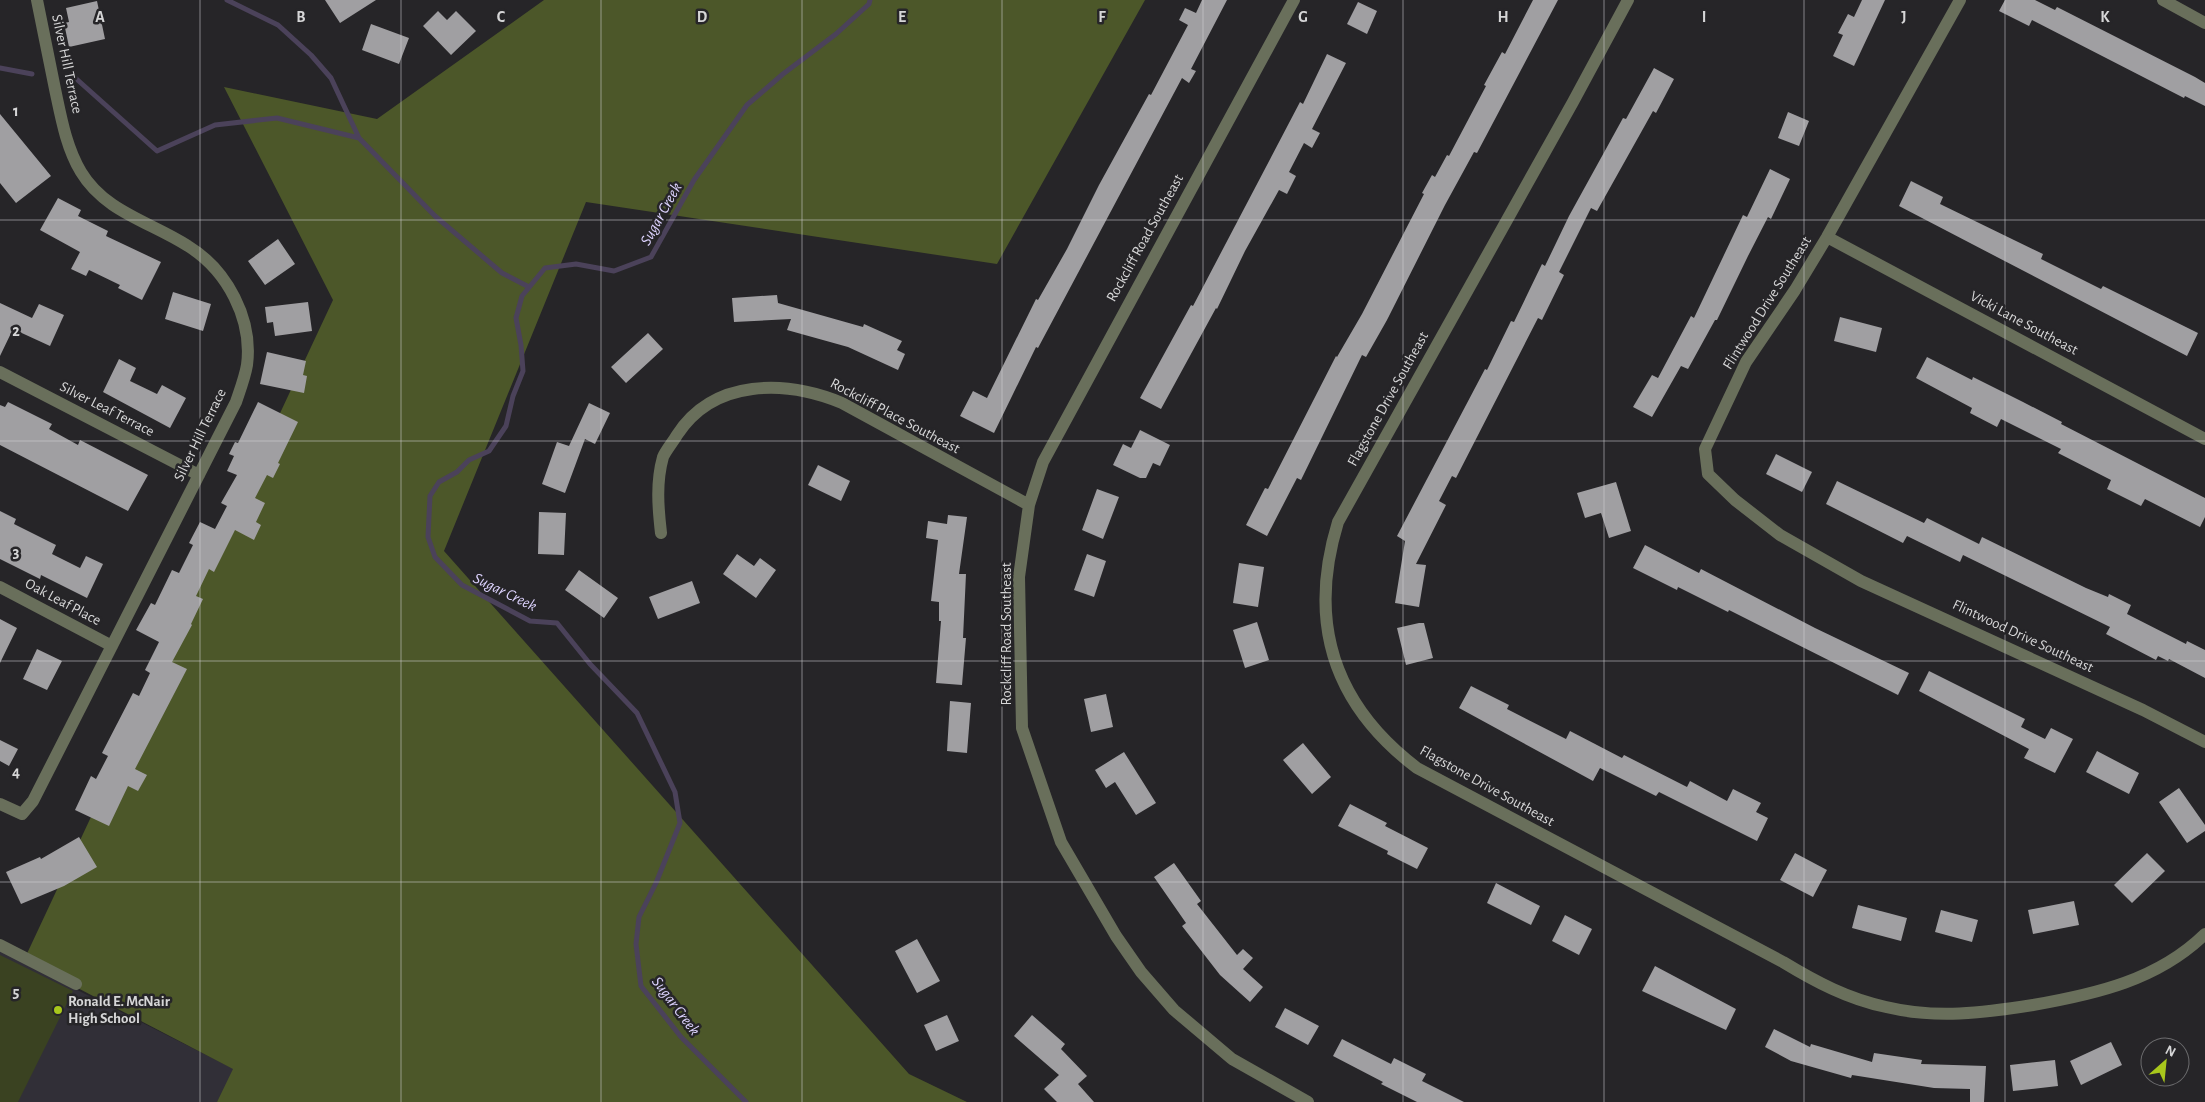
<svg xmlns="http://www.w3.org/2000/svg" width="2205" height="1102" viewBox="0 0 2205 1102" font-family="'Alegreya Sans',sans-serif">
  <rect width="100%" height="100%" fill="#262528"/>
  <!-- built -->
  <path fill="#312f37" d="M0,951L234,1069L217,1102H0Z"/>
  <!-- green -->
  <path fill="#3a4221" d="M0,955L73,991L18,1102H0Z"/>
  <!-- forest -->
  <path fill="#4c5729" d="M544,0H1145L997,264L586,202L444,551L909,1074L967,1102H217L233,1069L24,960L333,300L224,87L377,119Z"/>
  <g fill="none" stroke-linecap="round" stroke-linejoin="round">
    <!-- stream -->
    <path stroke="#4b425a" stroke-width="5" d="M227,0L278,25L311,55L331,78L359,138L435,216L502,273L529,287
      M0,68L32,74
      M72,75L157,151L215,125L277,118L359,138
      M746,1102L681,1037L641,986L636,944L639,917L656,883L680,823L675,792L637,713L590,664L557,623L530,621L462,585L435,557L428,537L430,496L439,482L457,472L469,460L489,451L506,426L513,396L523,371L521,345L516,318L522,296L545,268L576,264L614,271L651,257L694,180L747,105L783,74L836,34L869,4L870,0"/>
  </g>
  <!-- building -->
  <path fill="#a09fa2" d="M325,0H376L340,23Z
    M1202,0H1227L1191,69L1196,71L1189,83L1182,78L1038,348L1036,347L994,433L960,416L973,391L987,398L1036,299L1038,300L1067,249L1099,185L1149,94L1151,95L1188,25L1179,20L1185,8L1196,13Z
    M1533,0H1558L1477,153L1474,152L1445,205L1387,320L1366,357L1362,355L1301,480L1297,478L1267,536L1246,525L1265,488L1268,489L1336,356L1337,357L1362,314L1424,194L1422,193L1432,175L1435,177L1447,155L1449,156L1486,86L1484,85L1502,52L1505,54Z
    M1862,0H1885L1854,66L1833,56L1843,35L1838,33L1848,14L1854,17Z
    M2005,0H2035L2055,10L2057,7L2195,77L2205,83V106L2185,96L2184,98L2032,20L2029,26L1999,11Z
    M97,1L105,39L69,47L64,23L69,22L66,8Z
    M1358,2L1377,11L1367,34L1347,24Z
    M438,11L447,20L456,11L476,31L451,55L423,26Z
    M371,24L409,38L399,64L362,50Z
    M1327,54L1346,63L1312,129L1320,133L1312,148L1304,143L1289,172L1296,176L1287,194L1279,190L1245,251L1217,309L1216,308L1161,409L1140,398L1191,305L1193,306L1300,102L1303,104Z
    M1654,68L1674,79L1656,113L1653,111L1597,211L1591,208L1559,272L1564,275L1542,320L1538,318L1456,478L1452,476L1439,501L1446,505L1416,564L1426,565L1419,607L1395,603L1405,541L1397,536L1485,369L1487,370L1511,321L1514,322L1542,264L1545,266L1569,216L1623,118L1626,119Z
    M1788,112L1809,121L1799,146L1778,138Z
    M0,114L51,176L16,203L0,183Z
    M1770,169L1790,179L1771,219L1768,217L1748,256L1717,320H1715L1688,369L1681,366L1652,417L1633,407L1652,375L1658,378L1691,316L1694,318L1743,215L1747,217Z
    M1911,181L1943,197L1940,204L2043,254L2041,259L2101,289L2103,286L2198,333L2187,356L1899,206Z
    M58,198L81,210L78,216L108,231L106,236L161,262L142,300L118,288L120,285L89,270L86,276L71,269L80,252L40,230Z
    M278,239L295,264L265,285L248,261Z
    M173,292L211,304L203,331L165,319Z
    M777,295L778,303L863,327L864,324L902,341L897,350L905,354L898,370L848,347L787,330L791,319L734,322L732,298Z
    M308,302L312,331L275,336L273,322L267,323L265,307Z
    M0,303L32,318L39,304L64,315L50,346L13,329L0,356Z
    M1840,317L1882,328L1876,352L1834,341Z
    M648,333L663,349L626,383L611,367Z
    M267,352L306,361L303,375L307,376L304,393L260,384Z
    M1927,357L1972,380L1973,377L2023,402L2062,422L2061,424L2205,498V517L2200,527L2145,499L2141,506L2107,489L2111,480L2058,453L2061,449L2001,419L1997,427L1970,413L1972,408L1916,378Z
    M119,359L136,368L130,381L157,394L162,385L186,398L170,428L103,392Z
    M8,402L52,424L49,429L78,445L80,440L148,475L128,511L0,445V405L5,407Z
    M258,402L298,422L278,463L280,464L273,478L267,475L255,498L265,503L256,522L261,525L254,540L235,530L214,572L209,569L196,596L203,599L191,624L192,625L172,662L187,669L135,769L147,775L138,791L128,786L109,826L75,810L91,776L96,779L108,756L102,753L133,693L139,696L150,673L145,670L159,642L136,630L151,603L155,605L172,570L179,573L193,545L189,543L200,522L215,529L227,506L221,503L237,475L227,471L234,456L229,454L235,442L238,443Z
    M589,403L610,413L595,444L585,439L565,493L542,484L557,442L569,446Z
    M1140,430L1170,445L1160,466L1153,463L1146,478H1140L1113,465L1123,444L1131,448Z
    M1776,454L1812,472L1802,492L1766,474Z
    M818,465L850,481L841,501L808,485Z
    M1837,481L1924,523L1927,518L1979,544L1982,537L2086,588L2108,597L2109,594L2131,605L2127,614L2186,644L2187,641L2205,650V678L2169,659L2168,661L2158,656L2156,660L2106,634L2110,627L1963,555L1960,562L1907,536L1903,543L1826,504Z
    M1616,482L1631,531L1609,538L1601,513L1585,518L1577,493Z
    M1097,489L1119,497L1103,539L1082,530Z
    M0,511L16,519L14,524L56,545L52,554L80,568L86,556L103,564L87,598L41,575L40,579L0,559Z
    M539,512L566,513L564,555L538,554Z
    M948,515L967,517L959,574H966L963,638H966L962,685L936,683L941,621H939V602L931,601L938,540L926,538L928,521L947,524Z
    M1645,545L1699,573L1701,569L1815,628L1909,673L1898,695L1729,610L1728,612L1678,587L1677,590L1633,568Z
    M737,554L754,566L760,558L776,570L756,598L723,574Z
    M1087,554L1106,561L1094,597L1074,590Z
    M1239,563L1264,567L1258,607L1233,603Z
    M579,570L618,598L604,618L565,590Z
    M692,581L700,603L658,619L649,597Z
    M0,619L17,628L0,663Z
    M1257,622L1269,660L1245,668L1233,630Z
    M1419,623H1424L1433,658L1406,665L1397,628Z
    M37,649L62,661L47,690L23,679Z
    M1929,671L2025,719L2021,727L2045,739L2051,728L2073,739L2055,773L2024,758L2029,749L1919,691Z
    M1471,686L1509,705L1507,709L1566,739L1570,731L1622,758L1624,755L1687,787L1690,781L1727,801L1733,789L1761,803L1756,812L1768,818L1757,841L1659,792L1656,796L1600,768L1593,781L1459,708Z
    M1106,694L1113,727L1091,732L1084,699Z
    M950,701L971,703L967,753L947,751Z
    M0,740L18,749L9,766L0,761Z
    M1303,743L1331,777L1312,794L1283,760Z
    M2097,751L2139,773L2129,794L2086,772Z
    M1124,752L1156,803L1136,815L1115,782L1106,788L1095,770Z
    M2179,788L2205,825V831L2187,843L2159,802Z
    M1350,804L1387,823L1385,826L1428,848L1417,869L1387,854L1388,851L1338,826Z
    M79,837L97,867L64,886L21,904L6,872L40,857L41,859Z
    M1795,853L1827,870L1813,897L1780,880Z
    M2147,853L2165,871L2132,903L2114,885Z
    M1174,863L1201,901L1197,904L1237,955L1243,949L1253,958L1243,969L1263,987L1250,1002L1220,975L1182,926L1186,923L1154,877Z
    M1496,883L1540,906L1531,925L1487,903Z
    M2074,901L2079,925L2033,934L2028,910Z
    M1858,905L1907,918L1901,941L1852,928Z
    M1941,910L1978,920L1972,942L1935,932Z
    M1565,915L1592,929L1579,955L1552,941Z
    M917,939L940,981L917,993L895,951Z
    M1655,966L1736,1009L1726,1030L1642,991Z
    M1285,1008L1319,1026L1308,1045L1275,1027Z
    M947,1015L959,1041L936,1051L924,1025Z
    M1032,1015L1065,1044L1061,1049L1087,1076L1078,1084L1094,1102H1057L1044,1089L1059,1075L1014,1036Z
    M1774,1029L1810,1047L1811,1044L1872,1062L1874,1053L1922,1060L1921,1064L1986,1066L1984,1102H1970V1089L1934,1088L1852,1075L1851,1078L1791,1061L1765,1047Z
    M1342,1039L1391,1064L1394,1058L1426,1074L1422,1081L1464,1102H1417L1381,1084L1383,1082L1333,1056Z
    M2111,1042L2122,1065L2081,1085L2070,1061Z
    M2055,1060L2058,1086L2013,1091L2010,1065Z"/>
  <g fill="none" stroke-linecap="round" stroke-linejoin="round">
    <!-- minor -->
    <path stroke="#696f5b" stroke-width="12" d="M1294,0L1043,462L1029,505L1019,577L1022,728L1061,842L1116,936L1141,972L1174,1010L1232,1059L1308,1102
      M1628,0L1573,102L1338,522C1307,623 1334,705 1417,768L1783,962C1816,982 1848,999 1886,1007C1936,1019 1983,1013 2033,1005C2096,994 2158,980 2205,934
      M1960,0L1827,237L1795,290L1746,362L1705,449L1708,474L1735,500L1780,535L1861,581L2143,710L2205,742
      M2163,0L2205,23
      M1827,237L2205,439
      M0,372L199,475
      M661,533C658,507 656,482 663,457C666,450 673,442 677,435C714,378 786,380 842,403L1029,505
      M0,587L112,646
      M0,804L22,814L33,801L236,402C240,390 245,377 247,365C253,319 227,270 188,246C151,222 105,212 81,172C66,147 61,117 55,89C49,59 43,30 37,0
      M0,945L76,984"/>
  </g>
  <!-- grid -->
  <path fill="none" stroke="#d6d6d7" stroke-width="1" stroke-opacity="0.55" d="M200,0V1102M401,0V1102M601,0V1102M802,0V1102M1002,0V1102M1203,0V1102M1403,0V1102M1604,0V1102M1804,0V1102M2005,0V1102M0,220H2205M0,441H2205M0,661H2205M0,882H2205"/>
  <!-- markers -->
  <circle fill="#a8c71c" stroke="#262528" stroke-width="2" cx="58" cy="1010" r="5"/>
  <g text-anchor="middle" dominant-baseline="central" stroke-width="5" stroke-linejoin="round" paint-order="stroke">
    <!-- street labels -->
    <g font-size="15" fill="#d6d6d7" stroke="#262528">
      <text transform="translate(67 64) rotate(78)">Silver Hill Terrace</text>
      <text transform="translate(1145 238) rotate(-61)">Rockcliff Road Southeast</text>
      <text transform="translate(1767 303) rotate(-58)">Flintwood Drive Southeast</text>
      <text transform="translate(2024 323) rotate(28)">Vicki Lane Southeast</text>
      <text transform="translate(1388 399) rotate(-61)">Flagstone Drive Southeast</text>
      <text transform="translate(107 409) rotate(27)">Silver Leaf Terrace</text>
      <text transform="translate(895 416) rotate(28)">Rockcliff Place Southeast</text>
      <text transform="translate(200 435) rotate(-64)">Silver Hill Terrace</text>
      <text transform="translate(63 602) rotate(28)">Oak Leaf Place</text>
      <text transform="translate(1006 634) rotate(-90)">Rockcliff Road Southeast</text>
      <text transform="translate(2023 636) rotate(25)">Flintwood Drive Southeast</text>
      <text transform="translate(1487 786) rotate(29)">Flagstone Drive Southeast</text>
    </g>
    <!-- poi labels -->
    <g font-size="15" font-weight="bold" fill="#d6d6d7" stroke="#262528" text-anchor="start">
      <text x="68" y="1001">Ronald E. McNair<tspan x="68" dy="17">High School</tspan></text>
    </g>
    <!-- water labels -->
    <g font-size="16" font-style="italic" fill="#dbd1fc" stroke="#262528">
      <text transform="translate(661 214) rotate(-61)">Sugar Creek</text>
      <text transform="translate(505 592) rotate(26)">Sugar Creek</text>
      <text transform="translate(676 1006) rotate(53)">Sugar Creek</text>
    </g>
  </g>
  <g font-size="16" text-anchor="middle" font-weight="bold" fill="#d6d6d7" stroke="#262528" stroke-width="5" stroke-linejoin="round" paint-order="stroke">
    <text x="100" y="22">A</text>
    <text x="301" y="22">B</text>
    <text x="501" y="22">C</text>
    <text x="702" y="22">D</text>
    <text x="902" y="22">E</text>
    <text x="1102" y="22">F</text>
    <text x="1303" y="22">G</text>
    <text x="1503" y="22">H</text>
    <text x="1704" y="22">I</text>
    <text x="1904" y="22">J</text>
    <text x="2105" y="22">K</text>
    <text x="16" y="116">1</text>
    <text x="16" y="336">2</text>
    <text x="16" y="557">3</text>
    <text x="16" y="777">4</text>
    <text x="16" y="997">5</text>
  </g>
  <!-- north arrow -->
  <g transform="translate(2165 1062) rotate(27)"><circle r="24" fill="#262528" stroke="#6c6c6e"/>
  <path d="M0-4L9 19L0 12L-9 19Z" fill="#a8c71c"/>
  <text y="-8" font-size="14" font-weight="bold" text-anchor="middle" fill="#d6d6d7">N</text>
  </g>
</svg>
